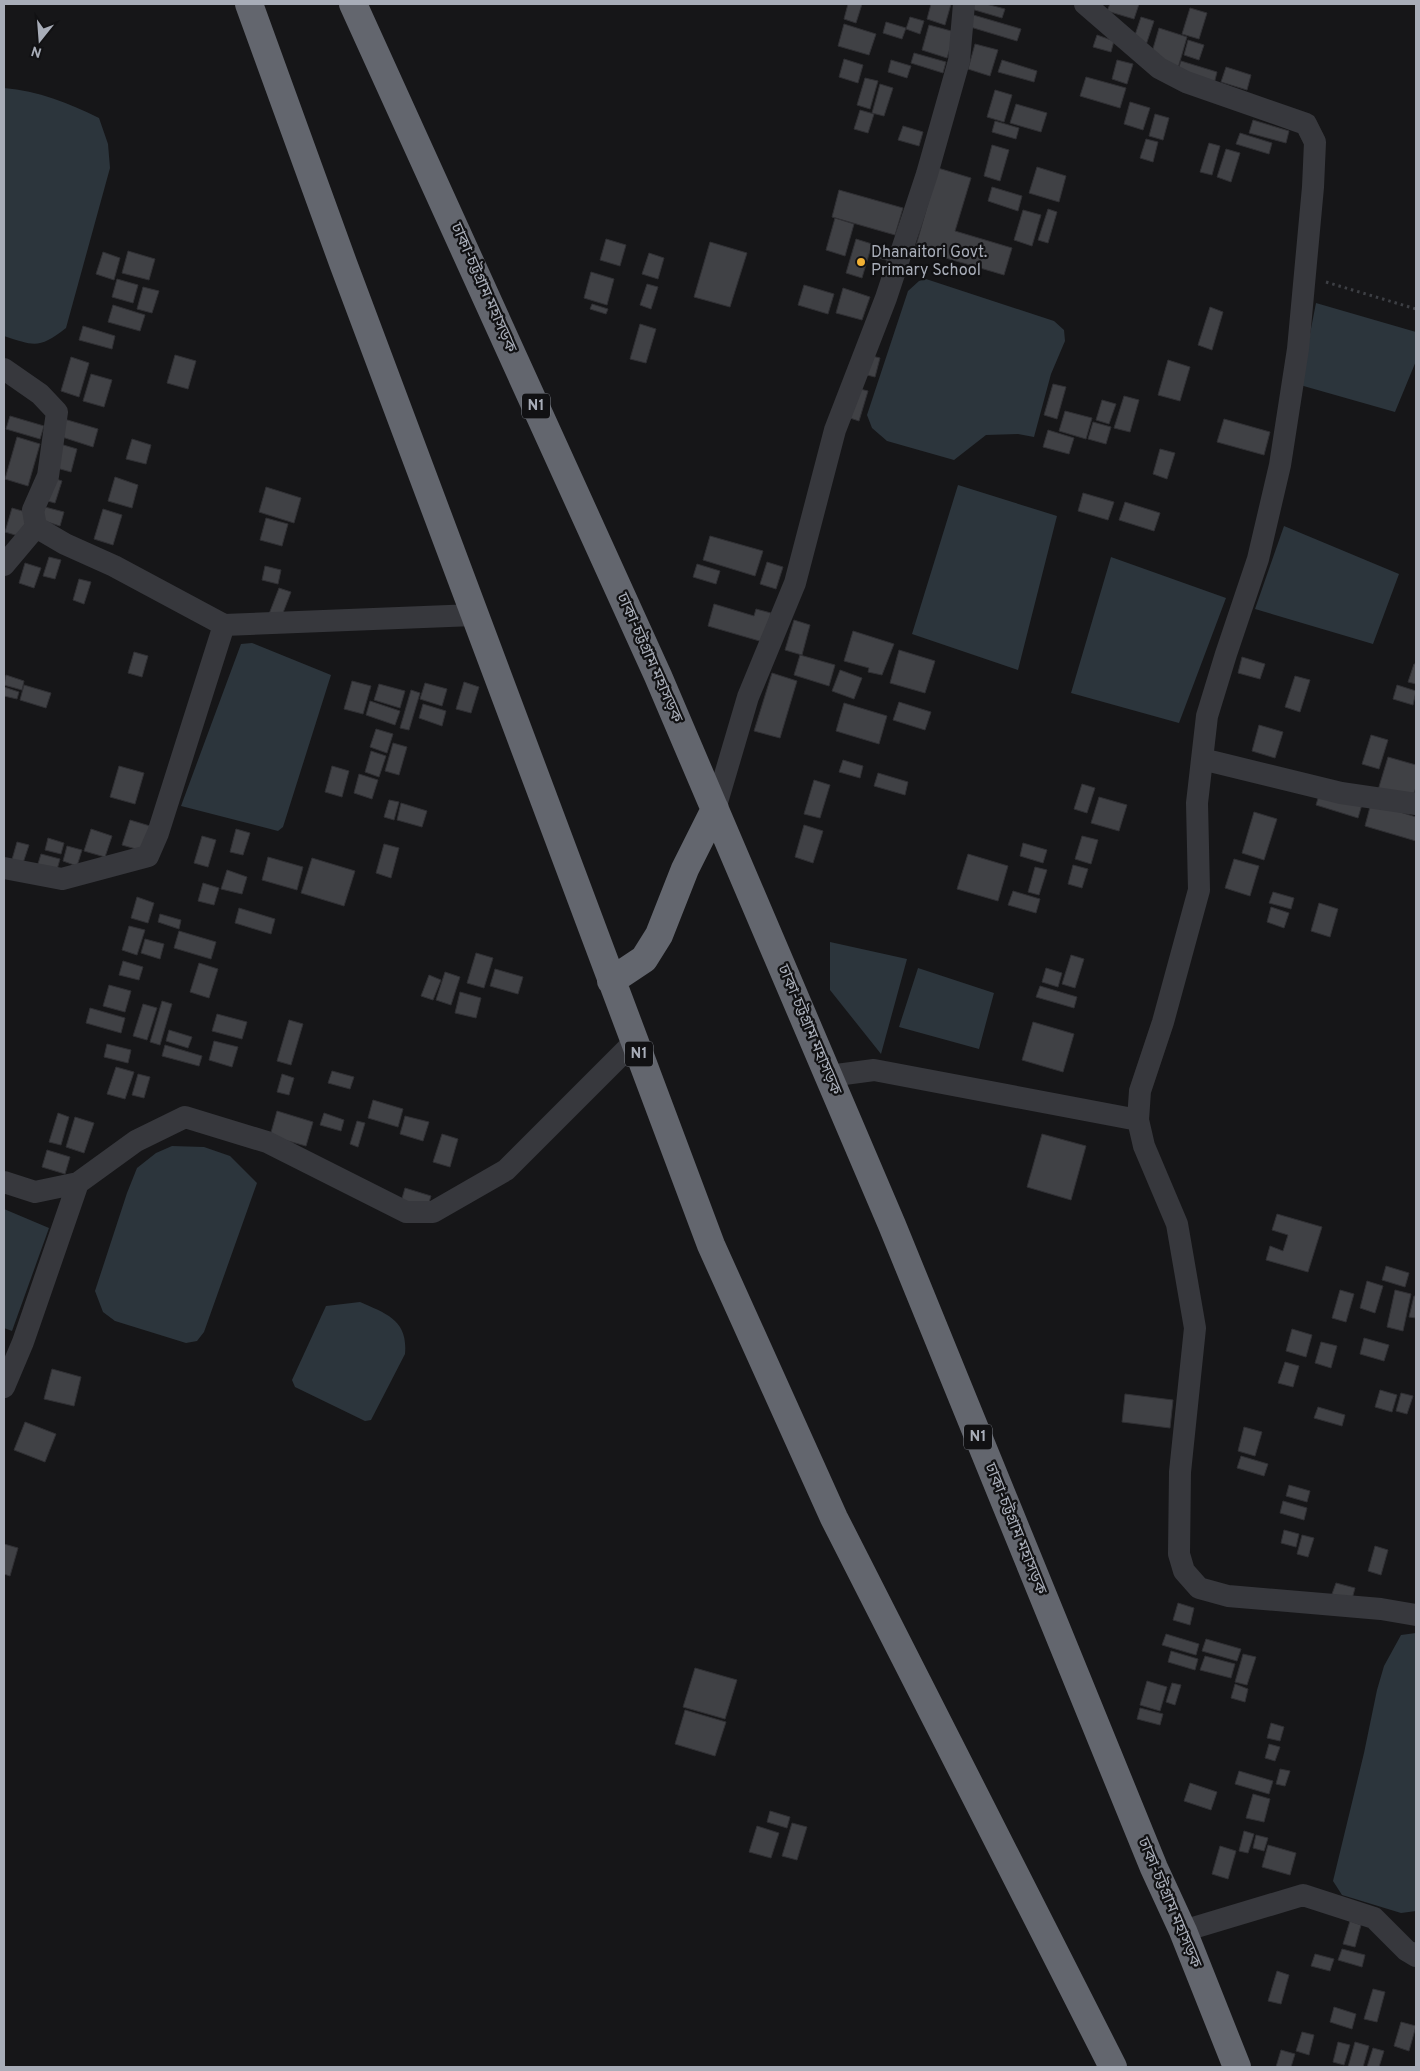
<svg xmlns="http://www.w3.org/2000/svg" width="1420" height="2071" viewBox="0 0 1420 2071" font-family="Overpass,'Noto Sans Bengali',sans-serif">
  <rect width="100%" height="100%" fill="#161618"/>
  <!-- water -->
  <path fill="#2c353c" d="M4,88C38,91 69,103 99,118L108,144L110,168L66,328C39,349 35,346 4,336Z
    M926,279L1054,321L1064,330L1065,341L1051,374L1034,437L1018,434L986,435L954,460L887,441L872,428L867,415L908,291L919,281Z
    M1316,303L1416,332V361L1395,412L1300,385Z
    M958,485L1057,516L1018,670L912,634Z
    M1284,526L1399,574L1373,644L1255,609Z
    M1111,557L1226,598L1179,723L1071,693Z
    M252,643L331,675L283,827L278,831L181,806L241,644Z
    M830,942L907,959L881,1054L830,990Z
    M918,968L994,993L979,1049L899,1027Z
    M172,1146L204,1147L230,1156L257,1183L204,1332L197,1341L186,1343L115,1321L103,1312L95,1291L127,1193L137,1168L156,1153Z
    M4,1209L49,1228L12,1331L4,1328Z
    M360,1302C387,1314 408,1320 405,1354L371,1420L365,1421L295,1387L292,1380L326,1306Z
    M1416,1633V1911L1401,1913L1342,1895L1333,1881L1364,1753L1377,1690L1384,1666L1401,1635Z"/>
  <!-- building -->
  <path fill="#404145" stroke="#303034" d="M848,4H862L856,23L844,19Z
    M931,4H951L945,25L927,19Z
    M970,4H986L1005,9L1002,18L968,8Z
    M1110,4H1139L1134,19L1107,11Z
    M1190,8L1207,13L1199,39L1182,34Z
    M970,14L1021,29L1017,41L967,26Z
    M910,17L924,21L920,34L906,29Z
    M1141,17L1154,21L1146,45L1133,41Z
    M886,22L906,28L902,39L883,33Z
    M844,24L876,34L869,55L838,46Z
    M929,25L955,32L947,58L922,50Z
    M1159,28L1187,37L1178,68L1150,59Z
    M1097,35L1114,41L1111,52L1093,47Z
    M1188,40L1204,45L1199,60L1184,55Z
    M975,44L998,50L990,76L968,69Z
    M914,53L946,62L943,73L911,63Z
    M844,59L863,65L858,83L839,77Z
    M891,60L911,66L907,78L888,72Z
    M1002,60L1037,71L1034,82L998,72Z
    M1117,60L1133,64L1127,84L1112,79Z
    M1181,61L1217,72L1214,84L1177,73Z
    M1226,67L1251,75L1247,90L1221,82Z
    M1086,77L1126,88L1120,108L1080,96Z
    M865,78L878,81L870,109L857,105Z
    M880,84L893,88L884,116L872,113Z
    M995,90L1012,95L1004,122L987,117Z
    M1130,102L1150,108L1143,130L1124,124Z
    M1016,104L1047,113L1041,132L1010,123Z
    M860,110L874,114L868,133L854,129Z
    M1155,114L1169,118L1163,140L1149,136Z
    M1253,120L1289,131L1286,143L1249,133Z
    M995,121L1019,128L1016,139L992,132Z
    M903,126L923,132L919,146L898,140Z
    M1240,133L1272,143L1269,154L1236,144Z
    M1146,139L1158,142L1153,162L1140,158Z
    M1209,143L1220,146L1212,175L1200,172Z
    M992,145L1009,150L1000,181L984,176Z
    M1226,149L1240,153L1231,182L1217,177Z
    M1037,167L1066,176L1059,202L1029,193Z
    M938,168L971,178L955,231L1012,248L1004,275L915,249Z
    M992,187L1022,196L1018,211L988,201Z
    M839,190L903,208L895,235L832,217Z
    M1048,209L1057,212L1048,243L1038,240Z
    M1023,210L1041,215L1032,246L1014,240Z
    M835,218L854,224L845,256L826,250Z
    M606,239L626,245L620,266L600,260Z
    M856,239L872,244L862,278L846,273Z
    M710,242L747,253L730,307L694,297Z
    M878,246L894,251L890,261L874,257Z
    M128,251L155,259L149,280L122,273Z
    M103,252L120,258L114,280L96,274Z
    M649,253L664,258L658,279L642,274Z
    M591,272L614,279L607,305L584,298Z
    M117,279L138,285L133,303L112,297Z
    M647,284L658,287L651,309L640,305Z
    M804,285L834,294L828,314L798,305Z
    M143,287L159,291L152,313L137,309Z
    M843,288L870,297L862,320L836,313Z
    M592,304L608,309L606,314L590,309Z
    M113,305L145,315L140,331L108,322Z
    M1210,307L1223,312L1212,350L1198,345Z
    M640,324L656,329L646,363L630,359Z
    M83,326L115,336L112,349L79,340Z
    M175,355L196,361L188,389L167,383Z
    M868,355L880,358L875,377L863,374Z
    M71,357L89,363L79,397L61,391Z
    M1168,360L1190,367L1180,401L1158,395Z
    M91,374L112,380L104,407L83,401Z
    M1053,384L1066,387L1057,419L1044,415Z
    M856,388L868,391L859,421L847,417Z
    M1124,396L1139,400L1130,432L1114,428Z
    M1102,400L1116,404L1109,424L1096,420Z
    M1065,411L1092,418L1086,439L1059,431Z
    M10,416L44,426L40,439L6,429Z
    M64,419L98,429L93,447L59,436Z
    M1224,419L1270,432L1264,455L1217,442Z
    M1093,422L1111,427L1106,444L1088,439Z
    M1048,430L1074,438L1069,454L1043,447Z
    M17,437L40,444L28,486L5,479Z
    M132,439L151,445L146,464L126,459Z
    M60,444L77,449L71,472L53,467Z
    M1160,449L1175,453L1167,479L1153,474Z
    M51,477L62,481L55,503L44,500Z
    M115,477L138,485L132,508L108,501Z
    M266,487L301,498L294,523L259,512Z
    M1083,493L1114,502L1108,520L1078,511Z
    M1125,502L1160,513L1154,531L1119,520Z
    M45,507L64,512L60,526L41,520Z
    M12,508L29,513L22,537L5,532Z
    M103,509L122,515L113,545L94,539Z
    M266,518L288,524L282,546L260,540Z
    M710,536L763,551L755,576L703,560Z
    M49,557L61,560L55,579L43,576Z
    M767,562L783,567L776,589L760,584Z
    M25,563L41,568L34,588L19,583Z
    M697,564L720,571L716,584L693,577Z
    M265,566L281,570L278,584L262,580Z
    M79,579L91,582L84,604L73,600Z
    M279,588L291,592L281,618L269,614Z
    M714,604L754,616L756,609L771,613L763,642L708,626Z
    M794,620L810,625L802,655L785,650Z
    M853,631L894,644L882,675L868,672L869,668L844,661Z
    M899,650L935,661L925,693L890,683Z
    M134,652L148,656L142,677L128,673Z
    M800,655L835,665L829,686L794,675Z
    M1242,657L1265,664L1260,679L1238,673Z
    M1414,664H1416V684L1408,682Z
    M840,670L862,678L854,699L832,691Z
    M772,673L797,681L780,738L754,731Z
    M6,675L24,681L22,690L4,685Z
    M1295,676L1310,680L1300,712L1285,707Z
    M352,681L371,686L363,714L344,709Z
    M464,682L479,687L471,713L456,709Z
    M425,683L447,689L442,706L420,699Z
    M379,684L405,691L400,708L374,700Z
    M24,685L51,693L46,708L20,700Z
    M1397,685L1416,691L1413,705L1393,699Z
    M4,687L19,692L17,699L4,696Z
    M411,690L420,693L409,730L400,728Z
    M370,701L400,711L395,725L366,715Z
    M899,702L931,712L925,730L893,720Z
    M844,703L887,716L879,744L836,731Z
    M423,704L446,711L442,726L419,718Z
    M1259,725L1283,732L1275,758L1252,751Z
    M376,729L393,734L387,753L370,747Z
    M1371,735L1388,740L1379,769L1362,764Z
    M393,743L407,747L399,775L385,771Z
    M371,751L386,756L379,777L365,772Z
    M1388,757L1416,765V787L1412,800L1378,790Z
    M843,760L863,766L860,778L839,772Z
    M119,766L144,773L135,804L110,797Z
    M332,766L349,771L342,797L325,792Z
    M878,773L908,782L905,795L874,786Z
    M359,774L378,780L372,799L354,793Z
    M814,780L830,785L820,818L804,814Z
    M1082,784L1095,788L1087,813L1074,809Z
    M1321,788L1363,801L1358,818L1316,805Z
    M1099,797L1127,805L1119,831L1091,823Z
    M389,800L399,802L394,820L384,817Z
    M401,803L427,811L422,827L397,820Z
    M1371,803L1416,817V841L1365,826Z
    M1254,812L1277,819L1264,860L1242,853Z
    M130,820L150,826L143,851L122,845Z
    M804,825L823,831L813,863L795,857Z
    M91,829L112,836L105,857L84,851Z
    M236,829L250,833L243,855L230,852Z
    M202,836L216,840L208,867L194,863Z
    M1082,836L1098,840L1091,864L1075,859Z
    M48,838L64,843L61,854L45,850Z
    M17,842L29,845L22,866L11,863Z
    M1023,843L1047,850L1043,863L1020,856Z
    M384,844L399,848L391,878L376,873Z
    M67,846L82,850L77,866L63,861Z
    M41,854L60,859L56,873L37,867Z
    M968,854L1008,866L998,901L957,889Z
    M268,857L303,867L297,890L262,880Z
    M312,858L355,871L344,906L301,893Z
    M1234,859L1259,866L1250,896L1225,888Z
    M1073,865L1088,869L1082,888L1068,884Z
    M1035,867L1047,870L1039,895L1028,892Z
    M227,870L247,877L242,894L221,889Z
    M203,883L219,888L214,905L198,901Z
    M1013,891L1040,899L1036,913L1008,905Z
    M1273,892L1294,898L1291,909L1269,903Z
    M137,897L154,903L148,923L131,918Z
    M1319,903L1338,909L1330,937L1311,931Z
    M1271,907L1289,913L1284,928L1267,922Z
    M239,908L275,919L271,934L235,923Z
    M160,914L181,920L179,929L158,922Z
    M129,926L145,930L137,955L122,950Z
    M179,931L216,942L211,959L174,948Z
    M145,939L164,944L160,959L141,953Z
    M476,953L493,958L484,988L467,983Z
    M1071,955L1084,959L1075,988L1062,984Z
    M123,961L143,967L139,980L119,975Z
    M199,963L218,969L209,998L190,992Z
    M1046,968L1062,973L1058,987L1042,982Z
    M495,969L523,977L518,994L490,986Z
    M445,972L460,977L451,1005L436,1000Z
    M429,975L441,980L433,1000L421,996Z
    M109,985L131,991L125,1012L103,1006Z
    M1040,986L1077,997L1074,1008L1036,997Z
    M460,992L481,998L476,1018L455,1013Z
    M162,1001L172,1004L160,1045L150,1042Z
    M143,1004L157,1008L147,1040L133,1036Z
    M90,1008L125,1018L121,1033L86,1023Z
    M217,1014L247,1022L242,1039L212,1031Z
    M289,1020L303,1024L291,1065L277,1061Z
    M1033,1022L1074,1034L1063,1072L1022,1060Z
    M169,1030L192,1037L188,1048L166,1041Z
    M214,1041L238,1047L232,1067L209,1060Z
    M107,1044L131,1050L128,1063L104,1057Z
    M165,1045L202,1056L199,1066L162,1056Z
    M116,1067L134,1072L125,1099L107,1094Z
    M332,1071L354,1077L350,1089L328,1083Z
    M138,1074L150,1077L144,1098L132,1095Z
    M282,1074L294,1078L289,1095L277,1092Z
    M373,1100L403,1109L398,1127L368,1118Z
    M277,1111L313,1122L306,1146L270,1136Z
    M58,1113L69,1117L61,1145L49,1142Z
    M324,1113L344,1120L341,1131L320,1125Z
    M405,1116L429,1122L423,1141L400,1134Z
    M75,1117L94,1123L84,1153L66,1147Z
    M357,1121L365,1123L358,1147L350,1144Z
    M442,1134L458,1139L450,1167L433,1162Z
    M1042,1134L1086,1146L1071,1200L1027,1187Z
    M47,1150L70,1157L65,1174L42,1167Z
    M405,1188L431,1196L427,1209L401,1202Z
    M1277,1214L1322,1227L1308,1272L1266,1260L1270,1246L1283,1251L1288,1235L1272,1230Z
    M1386,1266L1409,1273L1405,1287L1382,1280Z
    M1367,1281L1383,1286L1375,1313L1360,1308Z
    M1340,1290L1354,1294L1346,1322L1332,1318Z
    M1395,1290L1411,1294L1403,1331L1387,1327Z
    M1414,1296H1416V1318L1409,1317Z
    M1292,1329L1312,1335L1306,1357L1286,1351Z
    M1364,1338L1389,1345L1384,1361L1360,1354Z
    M1321,1342L1337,1346L1331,1368L1315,1363Z
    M1285,1362L1299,1366L1293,1387L1278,1383Z
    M52,1369L81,1377L74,1406L44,1399Z
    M1380,1390L1397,1395L1392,1412L1375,1407Z
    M1401,1393L1413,1396L1407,1414L1396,1411Z
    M1125,1394L1173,1400L1170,1428L1122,1422Z
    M1318,1407L1345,1415L1342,1426L1314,1418Z
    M25,1422L56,1434L45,1462L14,1450Z
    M1244,1427L1262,1432L1255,1456L1238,1451Z
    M1241,1456L1268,1464L1264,1476L1237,1468Z
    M1289,1485L1310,1491L1307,1502L1286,1496Z
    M1283,1501L1307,1508L1304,1520L1280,1513Z
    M1284,1530L1299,1534L1296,1547L1281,1543Z
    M1302,1535L1314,1538L1308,1557L1297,1554Z
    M4,1544L18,1548L10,1576L4,1574Z
    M1375,1546L1388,1550L1381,1575L1368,1571Z
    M1336,1583L1355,1588L1352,1599L1332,1594Z
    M1178,1603L1194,1608L1190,1625L1173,1620Z
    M1166,1634L1199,1644L1196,1655L1162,1645Z
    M1206,1639L1241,1649L1237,1661L1202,1651Z
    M1171,1651L1198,1659L1195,1670L1168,1662Z
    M1243,1654L1256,1657L1247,1685L1235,1682Z
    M1205,1656L1235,1664L1231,1678L1200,1670Z
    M695,1668L737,1680L725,1719L683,1707Z
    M1147,1681L1167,1687L1160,1711L1140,1705Z
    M1172,1683L1181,1685L1175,1705L1166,1702Z
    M1235,1684L1248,1689L1245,1702L1231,1698Z
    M1140,1708L1163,1714L1160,1725L1137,1719Z
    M685,1710L726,1722L715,1756L675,1744Z
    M1271,1723L1284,1727L1280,1741L1267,1738Z
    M1269,1744L1280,1747L1275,1761L1265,1758Z
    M1280,1769L1290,1771L1285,1786L1276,1784Z
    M1239,1771L1273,1781L1269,1794L1235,1784Z
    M1190,1783L1217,1792L1211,1810L1184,1801Z
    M1253,1794L1270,1799L1264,1822L1246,1818Z
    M770,1811L790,1817L787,1828L767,1822Z
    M792,1823L807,1827L797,1860L782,1856Z
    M757,1826L779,1833L771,1858L749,1852Z
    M1244,1831L1254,1834L1248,1853L1239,1851Z
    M1256,1835L1268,1838L1264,1851L1253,1848Z
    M1268,1845L1296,1853L1290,1875L1262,1867Z
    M1220,1846L1236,1851L1228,1879L1212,1874Z
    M1350,1921L1361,1925L1355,1947L1343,1944Z
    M1342,1949L1365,1955L1362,1967L1338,1960Z
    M1315,1954L1334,1959L1330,1971L1311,1966Z
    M1277,1971L1289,1975L1281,2004L1268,2001Z
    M1373,1989L1385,1992L1377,2022L1364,2019Z
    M1334,2007L1356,2014L1352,2029L1330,2022Z
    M1401,2022L1416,2026L1409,2051L1394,2046Z
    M1302,2032L1314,2035L1309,2055L1296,2051Z
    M1338,2042L1350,2045L1344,2065L1333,2062Z
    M1355,2042L1369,2046L1363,2067H1348Z
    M1373,2048L1384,2051L1379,2067H1367Z
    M1281,2050L1295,2054L1291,2067H1276Z"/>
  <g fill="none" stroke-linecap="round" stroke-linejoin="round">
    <!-- path -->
    <path stroke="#3d3f44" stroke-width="3" stroke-dasharray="2.5 4" stroke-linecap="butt" d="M1326,282L1416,309"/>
    <!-- minor -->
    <path stroke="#37383d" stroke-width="22" d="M1085,4L1159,68L1186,82L1306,124L1315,142L1313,187L1298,349L1280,465L1258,559L1226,654L1207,716L1197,803L1199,890L1163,1022L1140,1091L1138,1120L1144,1146L1177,1224L1195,1328L1180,1472L1179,1554L1184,1571L1199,1588L1228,1596L1381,1609L1416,1615
      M4,369L40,394L57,412L48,476L33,510L36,527L65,544L114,566L224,625
      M4,565L36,527
      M1202,759L1341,793L1416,804
      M715,809L748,697L795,583L835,430L886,298L927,174L959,61L964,4
      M4,868L62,879L148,856L158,833L224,625L474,615
      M829,1076L874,1070L1138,1120
      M4,1182L35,1192L78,1183L136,1141L185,1117L267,1142L406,1212H433L506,1170L634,1042
      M4,1387L23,1342L78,1183
      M1183,1931L1303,1895L1374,1918L1406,1950L1416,1956"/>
    <!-- highway -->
    <path stroke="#63666e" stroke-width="28" d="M249,4L343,263L711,1245L834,1518L1113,2067
      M353,4L658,676L892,1225L1154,1868L1183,1931L1237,2067
      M611,981L644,959L659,935L685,869L715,809"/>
  </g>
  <!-- markers -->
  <circle fill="#f2b134" stroke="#111113" stroke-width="2" cx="861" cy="262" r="5"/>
  <g text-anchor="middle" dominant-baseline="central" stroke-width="4.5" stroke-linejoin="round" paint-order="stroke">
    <!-- shield labels -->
    <g fill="#111113" stroke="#7b7e86" stroke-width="1">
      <rect x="522" y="393.5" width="28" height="25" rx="4"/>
      <rect x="625" y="1041.5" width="28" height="25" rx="4"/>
      <rect x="964" y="1424.5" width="28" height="25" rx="4"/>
    </g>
    <g font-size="15" font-weight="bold" fill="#a8adb8">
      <text x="536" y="406">N1</text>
      <text x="639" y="1054">N1</text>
      <text x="978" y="1437">N1</text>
    </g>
    <!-- poi labels -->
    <g font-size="16" fill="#a8adb8" stroke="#111113" text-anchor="start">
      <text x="871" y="253">Dhanaitori Govt.<tspan x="871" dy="18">Primary School</tspan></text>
    </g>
    <!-- street labels -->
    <g font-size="16" fill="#a8adb8" stroke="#111113">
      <text transform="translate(483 288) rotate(66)">ঢাকা-চট্টগ্রাম মহাসড়ক</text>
      <text transform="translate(649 658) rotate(66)">ঢাকা-চট্টগ্রাম মহাসড়ক</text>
      <text transform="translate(809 1030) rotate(67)">ঢাকা-চট্টগ্রাম মহাসড়ক</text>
      <text transform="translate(1015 1529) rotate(68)">ঢাকা-চট্টগ্রাম মহাসড়ক</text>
      <text transform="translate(1169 1903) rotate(67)">ঢাকা-চট্টগ্রাম মহাসড়ক</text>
    </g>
  </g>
  <!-- border -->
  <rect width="1420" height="2071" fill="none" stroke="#a8adb8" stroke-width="10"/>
  <!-- north arrow -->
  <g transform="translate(40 40) rotate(197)" stroke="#111113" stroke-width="4" paint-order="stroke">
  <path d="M0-4L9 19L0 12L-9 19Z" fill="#a8adb8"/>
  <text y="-8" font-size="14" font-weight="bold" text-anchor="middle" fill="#a8adb8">N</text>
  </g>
</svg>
